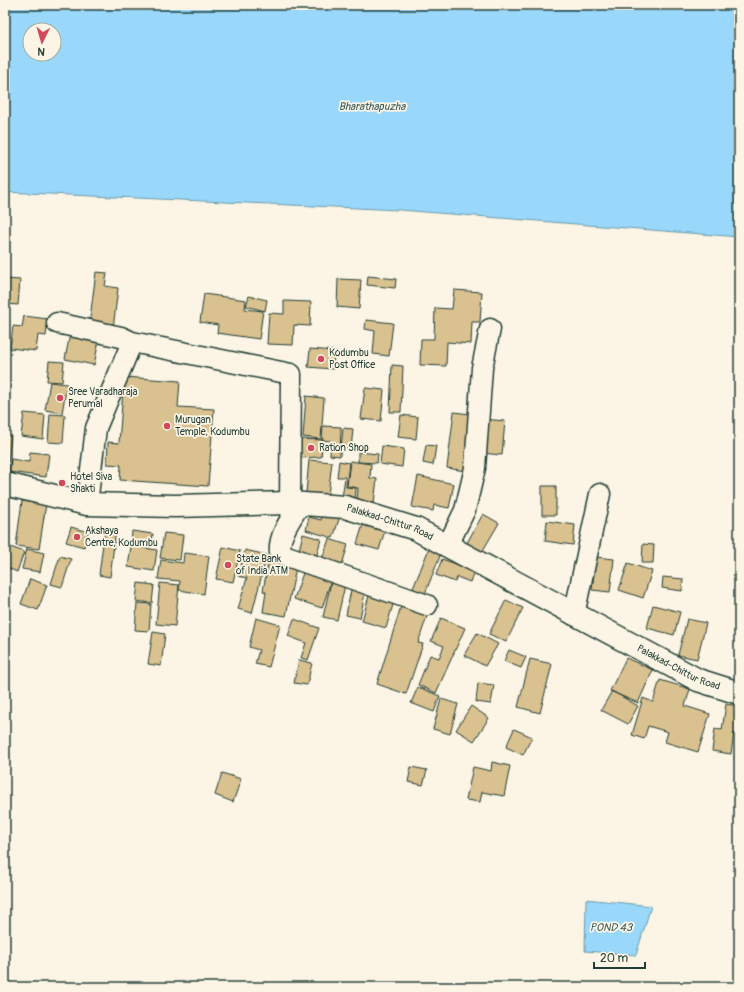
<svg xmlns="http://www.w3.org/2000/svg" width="744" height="992" viewBox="0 0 744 992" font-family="Pangolin,sans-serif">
  <rect width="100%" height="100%" fill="#fcf5e5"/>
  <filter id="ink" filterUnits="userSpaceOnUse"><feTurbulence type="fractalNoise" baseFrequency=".025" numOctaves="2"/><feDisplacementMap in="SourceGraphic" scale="8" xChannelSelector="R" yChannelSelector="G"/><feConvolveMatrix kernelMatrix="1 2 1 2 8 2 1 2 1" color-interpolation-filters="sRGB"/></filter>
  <g filter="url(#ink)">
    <!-- water -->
    <path fill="#9ad8fb" stroke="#699aab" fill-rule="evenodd" d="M5,5H739V237L400,210L5,192ZM30,30H54V54H30Z
      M586,899L651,906L636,955L585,951Z"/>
    <!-- building -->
    <path fill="#dac190" stroke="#1f3d34" d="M96,272L107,273L105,286L118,288L113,329L89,326Z
      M368,276L396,279L395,288L367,285Z
      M5,279L20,280L18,305L5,304Z
      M338,279L361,280L359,309L337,307Z
      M454,290L482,292L480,322H472L471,344L447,342L446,366L420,365L421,339H434L435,308L452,309Z
      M204,294L246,300L245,309L263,311L259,339L217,333L218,325L200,322Z
      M249,296L267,300L265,311L246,306Z
      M284,301L311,302L310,326L294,325L293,345L267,344L269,313L284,314Z
      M24,316L48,319L46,336L38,335L36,351L10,348L13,326L22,327Z
      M5,318H7L5,348Z
      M366,320L393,323L389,356L373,354L375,331L365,329Z
      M70,334L99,340L94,365L65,359Z
      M310,349L334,351L333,369L308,367Z
      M49,361L64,362L62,382L47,381Z
      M392,365L403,366L401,412H390Z
      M124,377L180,381L178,407L214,409L208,486L120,480L121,465L107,464L108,442L119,443Z
      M50,382L67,384L62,413L45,410Z
      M365,388L384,390L381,421L361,419Z
      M306,396L324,398L321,439L303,437Z
      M454,412L478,415L471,472L447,468Z
      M24,413L45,415L43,439L21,436Z
      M50,414L65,415L63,443L48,442Z
      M401,415L418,417L416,439L398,437Z
      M483,419L505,421L502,455L481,453Z
      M323,426L341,427L340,456L330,455L331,441L322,440Z
      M343,428L353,429L351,449L341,448Z
      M5,435L11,436L8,463L5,462Z
      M301,439L323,440L321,457L300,458Z
      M426,445L436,446L433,465L423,463Z
      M382,446L404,449L402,467L380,464Z
      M30,452L49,454L46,477L9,472L11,459L29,462Z
      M358,452L378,454L377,463L358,462Z
      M309,460L332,462L328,495L306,493Z
      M339,461L349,463L346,487L356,488L355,500L342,498L345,477H337Z
      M350,461L371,464L370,478L377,479L374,503L357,501L358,488L347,486Z
      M418,476L454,484L449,508L434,505L433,511L412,507Z
      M542,486H556V515H542Z
      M22,501L46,504L39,549L16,546Z
      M323,511L340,516L333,538L306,530L309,517L321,520Z
      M483,514L499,523L479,557L464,548Z
      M364,521L386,527L379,550L357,544Z
      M547,521L575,525L573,545L545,541Z
      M71,527L88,532L84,547L66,542Z
      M105,528L116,529L110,577L99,575Z
      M132,531L153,534L151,547L131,545Z
      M164,533L183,535L180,560L160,558Z
      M303,534L321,539L316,558L298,554Z
      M329,539L348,545L341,568L321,562Z
      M643,544L654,545L653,563H642Z
      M5,545L24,552L17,572L8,568L5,577Z
      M131,546L157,550L154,571L128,567Z
      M430,546L442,551L422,601L410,596Z
      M223,547L240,551L233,582L216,579Z
      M27,549L44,553L40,572L22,569Z
      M245,550L267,555L252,613L238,609L247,578L238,576Z
      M184,553L209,556L204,594L179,590L180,581L158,579L161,560L183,563Z
      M60,556L71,559L62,587L51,584Z
      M596,557L614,559L610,592L592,590Z
      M269,558L297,563L286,616L263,612L266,592L263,591Z
      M442,559L474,571L470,582L457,577L455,582L436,575Z
      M628,563L652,571L643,598L619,590Z
      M304,570L332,578L322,608L294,599Z
      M663,577L683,579L682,591L662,588Z
      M332,578L346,581L337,620L323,617Z
      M30,579L47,585L38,610L21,604Z
      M138,583L154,585L152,603L136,601Z
      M160,583L179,585L175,626L156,624Z
      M352,585L366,588L360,618L346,615Z
      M370,592L395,598L386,628L362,621Z
      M506,600L523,608L506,642L489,634Z
      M137,603L151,604L149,631L135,630Z
      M402,603L428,613L418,643L423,644L406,694L377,684Z
      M653,605L680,612L674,635L647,628Z
      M256,618L280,625L269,667L255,664L259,650L249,647Z
      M441,618L465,628L436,693L418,685L430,655L439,658L444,646L431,641Z
      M294,619L319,628L308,660L301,658L306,643L288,636Z
      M687,619L706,623L697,659L678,655Z
      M153,632L165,634L161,666L148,664Z
      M477,633L498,644L485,666L464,655Z
      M509,650L526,657L521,668L504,661Z
      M626,658L653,670L638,703L610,691Z
      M530,659L552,664L540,713L518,707Z
      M299,660L312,663L307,685L294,683Z
      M660,680L690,689L685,706L710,714L698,752L665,742L668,732L648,726L644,739L632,735L643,698L653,702Z
      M478,683L494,685L491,704L476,702Z
      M418,687L440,696L434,712L411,703Z
      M612,691L638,706L628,724L601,710Z
      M441,699L458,704L450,734L433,729Z
      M726,704L739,706V734L734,733L731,754L712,751L715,729L722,730Z
      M471,706L489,718L474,741L456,730Z
      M514,729L532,737L523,755L506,747Z
      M492,762L510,766L504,796L482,792L480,802L466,800L473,767L491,771Z
      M411,767L427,770L423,785L408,782Z
      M222,773L241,779L233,802L215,795Z"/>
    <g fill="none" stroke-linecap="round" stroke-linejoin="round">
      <!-- street casing -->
      <g stroke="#1f3d34" stroke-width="23">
        <path id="street" d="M57,323L121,337L132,342L291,374L290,503
          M87,504L96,428L132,342
          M300,504C292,517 278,536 280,552L287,556L427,605
          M448,545L465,510L475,468L482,368L490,329
          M574,615L600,494"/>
      </g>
      <!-- secondary casing -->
      <g stroke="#1f3d34" stroke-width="25">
        <g id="secondary">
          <path id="s1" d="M5,484L87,504L176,506L290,503L345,507L416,529L698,680L739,693"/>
        </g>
      </g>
      <!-- street -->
      <use href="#street" stroke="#fcf5e5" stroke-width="20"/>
      <!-- secondary -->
      <use href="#secondary" stroke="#fcf5e5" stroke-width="22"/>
    </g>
  </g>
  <!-- markers -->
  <g fill="#d1495b" stroke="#fcf5e5" stroke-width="1.5">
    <circle cx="321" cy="359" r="4"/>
    <circle cx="60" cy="398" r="4"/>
    <circle cx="167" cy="426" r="4"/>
    <circle cx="311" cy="448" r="4"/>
    <circle cx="62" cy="483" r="4"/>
    <circle cx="77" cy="537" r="4"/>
    <circle cx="228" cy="565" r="4"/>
  </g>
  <g text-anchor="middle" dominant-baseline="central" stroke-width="3.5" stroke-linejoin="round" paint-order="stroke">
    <!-- poi labels -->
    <g font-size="10" fill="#1f3d34" stroke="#fcf5e5" text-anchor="start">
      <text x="329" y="353">Kodumbu<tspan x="329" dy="12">Post Office</tspan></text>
      <text x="68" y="392">Sree Varadharaja<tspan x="68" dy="12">Perumal</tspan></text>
      <text x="175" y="420">Murugan<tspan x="175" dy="12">Temple, Kodumbu</tspan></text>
      <text x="319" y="448">Ration Shop</text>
      <text x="70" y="477">Hotel Siva<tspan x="70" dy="12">Shakti</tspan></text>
      <text x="85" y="531">Akshaya<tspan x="85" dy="12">Centre, Kodumbu</tspan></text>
      <text x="236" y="559">State Bank<tspan x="236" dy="12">of India ATM</tspan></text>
    </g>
    <!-- street labels -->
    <g font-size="10" fill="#1f3d34" stroke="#fcf5e5">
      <text stroke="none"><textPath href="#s1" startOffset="390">Palakkad-Chittur Road</textPath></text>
      <text stroke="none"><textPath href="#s1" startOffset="714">Palakkad-Chittur Road</textPath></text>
    </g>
    <!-- water labels -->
    <g font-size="11" font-style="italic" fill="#385c5c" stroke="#fcf5e5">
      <text x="372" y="106">Bharathapuzha</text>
      <text x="611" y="927">POND 43</text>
    </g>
  </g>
  <!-- margin -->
  <rect width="744" height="992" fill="none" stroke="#fcf5e5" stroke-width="20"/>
  <rect x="10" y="10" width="724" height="972" fill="none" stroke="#1f3d34" stroke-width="1.5" filter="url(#ink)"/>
  <!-- north arrow -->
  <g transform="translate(42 42) rotate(185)"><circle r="19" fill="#fcf5e5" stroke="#a4ab9e"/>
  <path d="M0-3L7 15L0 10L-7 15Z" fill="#d1495b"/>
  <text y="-6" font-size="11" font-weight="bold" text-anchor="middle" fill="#1f3d34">N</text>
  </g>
  <!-- scale -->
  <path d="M594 962v6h51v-6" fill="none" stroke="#1f3d34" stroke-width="2"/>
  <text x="600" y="962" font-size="12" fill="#1f3d34" stroke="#fcf5e5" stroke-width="3" paint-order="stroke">20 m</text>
</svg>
